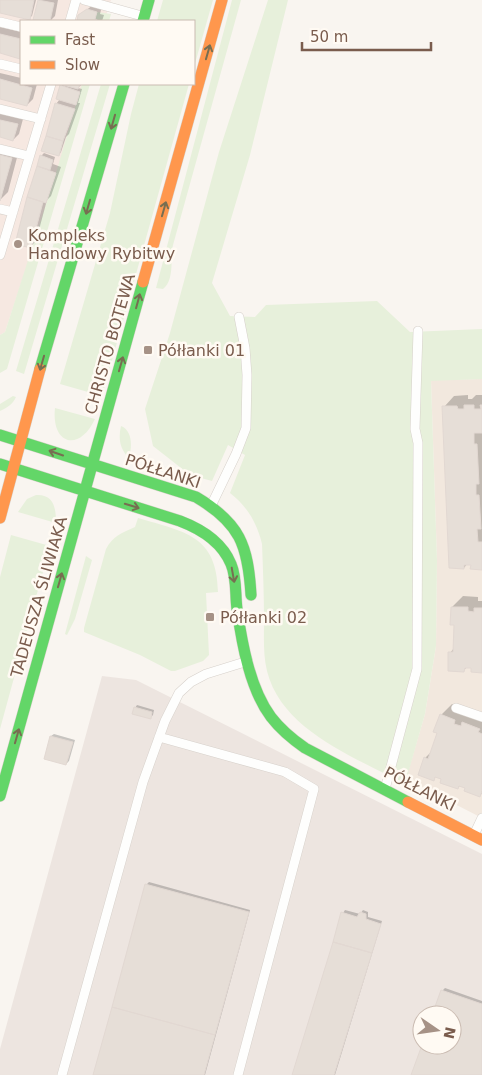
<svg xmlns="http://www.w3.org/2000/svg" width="482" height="1075" viewBox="0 0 482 1075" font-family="'DejaVu Sans',sans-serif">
  <rect width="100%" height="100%" fill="#f9f5f0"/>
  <!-- residential -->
  <path fill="#f2e8de" d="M482,379V818L406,779L425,714L436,646L437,560L431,380Z"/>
  <!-- commercial -->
  <path fill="#f6e8e1" d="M0,0H111L104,21H21V84H87L5,332L0,335Z"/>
  <!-- industrial -->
  <path fill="#ede5e0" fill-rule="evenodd" d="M102,676L136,680L482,854V1075H0V1049ZM422,1015H452V1045H422Z"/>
  <!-- green -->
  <path fill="#e7f0db" d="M163,0H213L194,67V21H157Z
    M232,0H241L173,245C170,258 175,280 163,289L156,288Z
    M268,0H288L250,155L212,283L230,316L255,317L266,305L377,301L410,332L482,329V379L431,381L437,560L436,646L425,714L405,784C355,757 282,731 267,671C263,655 264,637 264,621C264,595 263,570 262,544C257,523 247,506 230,493L245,455L228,445L212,481L190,475L153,446L145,409L170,333L219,152Z
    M97,12L111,14L109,21H99L95,19Z
    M82,84H90L7,369L0,373V335L5,332L56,173Z
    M101,84H110L24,374L16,371Z
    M139,84H189L102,396L60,384L110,213L131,114Z
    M13,396L16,397C13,404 7,408 0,411V404Z
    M55,408L95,419C79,453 51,444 55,408Z
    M121,426C133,431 132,447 129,458C120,449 118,439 121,426Z
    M36,495C54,494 56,508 56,523L18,512L27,499Z
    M138,518C185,532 217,535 218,592L206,593L209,655L203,661L175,671H171L140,655L84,632V628L106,549C113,536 121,533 135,527Z
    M11,535L50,546L0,729V577Z
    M86,556L92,560L75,619L67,635L65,634Z"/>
  <!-- shadow -->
  <path fill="#0003" d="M0,0H36L32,16L29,18L0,11Z
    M39,0H58L55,16L50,21L35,19Z
    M94,4L102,6L100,14L104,15L102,21H78L79,16Z
    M0,27L21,32V56L20,57L0,52Z
    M0,69V73L21,78V84H37L33,99L27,105L0,98Z
    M64,84H82L78,88L82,89L78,103H80L69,134L66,137L61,152L59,155L56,104L60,99L61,86Z
    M0,113L23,119L19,134L13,140L0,136Z
    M0,145L19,150L8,192L0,200Z
    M44,153L55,157L53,164L61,167L51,196L47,200L36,241L31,246L28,197L41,156Z
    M468,395V399H472L476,395H482V568L467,564L464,568L444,407L454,396Z
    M463,596L478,597V601H482V671L467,667L464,670L450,653L454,648L455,624L452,607Z
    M452,704L482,715V793L480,796L467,787L461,785L457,788L436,776L433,779L425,758L432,751L439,732L441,715Z
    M137,705L154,710L153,715L150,718L135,708Z
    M54,734L75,740L69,761L66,764L45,758L51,736Z
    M149,882L250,910L205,1075H95L146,885Z
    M345,910L360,914L363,910L368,912V917L382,921L335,1075H293L343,913Z
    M445,988L482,1001V1075H413L423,1045H452V1015H434L442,991Z"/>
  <!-- building -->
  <path fill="#e6ded7" stroke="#e2d8d2" d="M0,0H34L30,20L0,13Z
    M38,0L54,3L50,21L33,20Z
    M87,9L97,12L95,19L99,21H77L78,15Z
    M0,34L21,39L20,59L0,53Z
    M0,79L32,88L27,106L0,99Z
    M64,84H80L78,89L63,85Z
    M60,85L80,92L76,105L56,99Z
    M55,103L75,109L63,141L46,136Z
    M0,120L18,124L13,141L0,137Z
    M46,136L63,141L59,156L41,151Z
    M0,155L12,158L0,201Z
    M40,155L53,160L50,170L37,166Z
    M37,166L56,173L46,203L27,197Z
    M27,197L43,202L31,248L15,244Z
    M464,405H474V409H481L480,405H482V433H474V444H477L479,484H476V495H479L481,529H477L478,542H482V570L470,569L471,565H464V569L449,568L442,406H457L458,409H464Z
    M451,607H468V611L474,612V608H482V673L471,672V668H465L464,672L448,671V652H453L454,625H450Z
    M134,707L152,712L151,719L132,714Z
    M440,714L455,720L454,724L461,726L462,722L480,729L478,732L482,734V791L480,797L464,791L465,788L459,786L458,789L440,783L441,779L435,777L434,781L418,775L424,757L428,759L437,733L433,732Z
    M50,736L73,742L66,765L44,759Z
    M145,884L249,912L215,1035L112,1007Z
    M341,912L357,917L360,912L366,914V919L381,924L372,953L333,942Z
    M333,942L372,953L334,1075H292Z
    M441,990L482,1004V1075H411L422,1045H452V1015H432Z
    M112,1007L215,1035L204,1075H93Z"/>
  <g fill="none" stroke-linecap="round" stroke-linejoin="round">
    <!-- lane casing -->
    <g stroke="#d7d1cb" stroke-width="10">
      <path id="lane" d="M84,0L142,16
        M70,21L76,0
        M0,22L21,27
        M0,64L21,69
        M0,109L41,119
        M0,149L29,156
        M0,209L13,212
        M0,255L51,84
        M211,506L236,454L246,428L247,375L245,348L239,317
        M456,708L482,717
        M159,737L285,772L314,789L238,1075
        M385,789L417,669L418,443L415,429L418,331
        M474,835L482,818
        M62,1075L143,782L165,721L179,693L191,682L206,674L248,661"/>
    </g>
    <!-- fast casing -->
    <g stroke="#d9d2cb" stroke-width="12">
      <path id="fast" d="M143,21L149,0
        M40,369L124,84
        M0,435L196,497C240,523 248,545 251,595
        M0,464L180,521C201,529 222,542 231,564C237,578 235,594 237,609C242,644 250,689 271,717C281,730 292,739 305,748L408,802
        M0,796L143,282"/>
    </g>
    <!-- slow casing -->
    <g stroke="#d9d2cb" stroke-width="12">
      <path id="slow" d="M143,282L222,0
        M0,518L40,369
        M408,802L482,840"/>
    </g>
    <!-- lane -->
    <use href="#lane" stroke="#fefefd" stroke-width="9"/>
    <!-- fast -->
    <use href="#fast" stroke="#63d668" stroke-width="11"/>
    <!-- slow -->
    <use href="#slow" stroke="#ff974d" stroke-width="11"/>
  </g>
  <!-- one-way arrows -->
  <defs><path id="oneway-shaft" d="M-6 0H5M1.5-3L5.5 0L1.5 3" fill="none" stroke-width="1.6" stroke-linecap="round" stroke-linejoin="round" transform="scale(1.25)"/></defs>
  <g stroke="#776e51">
    <use href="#oneway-shaft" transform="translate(208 52) rotate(-74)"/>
    <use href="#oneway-shaft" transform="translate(113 122) rotate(106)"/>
    <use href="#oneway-shaft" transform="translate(88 207) rotate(106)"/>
    <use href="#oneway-shaft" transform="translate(164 209) rotate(-74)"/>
    <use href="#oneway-shaft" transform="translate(138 301) rotate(-75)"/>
    <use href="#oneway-shaft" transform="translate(42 363) rotate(106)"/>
    <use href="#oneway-shaft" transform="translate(121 364) rotate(-74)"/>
    <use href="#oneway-shaft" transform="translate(56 453) rotate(-161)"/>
    <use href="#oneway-shaft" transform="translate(132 506) rotate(17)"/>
    <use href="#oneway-shaft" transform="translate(233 575) rotate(80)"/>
    <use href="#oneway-shaft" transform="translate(60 580) rotate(-74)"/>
    <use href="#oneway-shaft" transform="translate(17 736) rotate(-74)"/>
  </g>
  <!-- markers -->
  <g fill="#a69286" stroke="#fffaf3" stroke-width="2">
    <circle cx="18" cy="244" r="5"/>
    <rect x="143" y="345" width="10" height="10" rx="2.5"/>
    <rect x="205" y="612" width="10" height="10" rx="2.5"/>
  </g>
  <g text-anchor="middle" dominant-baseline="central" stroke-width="5" stroke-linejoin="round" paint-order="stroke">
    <!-- poi labels -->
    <g font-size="16" fill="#7a5c4d" stroke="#fffaf3" text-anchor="start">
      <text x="28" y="235">Kompleks<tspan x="28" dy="18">Handlowy Rybitwy</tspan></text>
      <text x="158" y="350">Półłanki 01</text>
      <text x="220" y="617">Półłanki 02</text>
    </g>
    <!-- street labels -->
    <g font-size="16" fill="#7a5c4d" stroke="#fffaf3">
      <text transform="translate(110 344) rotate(-74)">CHRISTO BOTEWA</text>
      <text transform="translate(163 471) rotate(18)">PÓŁŁANKI</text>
      <text transform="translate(39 597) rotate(-74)">TADEUSZA ŚLIWIAKA</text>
      <text transform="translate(420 789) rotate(27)">PÓŁŁANKI</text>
    </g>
  </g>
  <!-- legend -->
  <rect x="20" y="20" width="175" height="65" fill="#fffaf3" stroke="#cabbb1"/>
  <rect x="30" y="36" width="25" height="8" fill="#63d668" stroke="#cabbb1"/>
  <text x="65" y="45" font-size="15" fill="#7a5c4d">Fast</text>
  <rect x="30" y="61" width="25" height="8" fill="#ff974d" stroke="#cabbb1"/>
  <text x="65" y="70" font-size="15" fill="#7a5c4d">Slow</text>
  <!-- north arrow -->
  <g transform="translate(437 1030) rotate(103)"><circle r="24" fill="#fffaf3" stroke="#cabbb1"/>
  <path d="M0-4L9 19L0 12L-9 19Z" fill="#a69286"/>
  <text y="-8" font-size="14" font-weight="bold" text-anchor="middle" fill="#7a5c4d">N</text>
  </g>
  <!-- scale -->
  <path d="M302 42v8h129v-8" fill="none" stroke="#7a5c4d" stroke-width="2.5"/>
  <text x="310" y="42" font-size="15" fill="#7a5c4d" stroke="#fffaf3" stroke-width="4" paint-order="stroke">50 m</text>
</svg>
